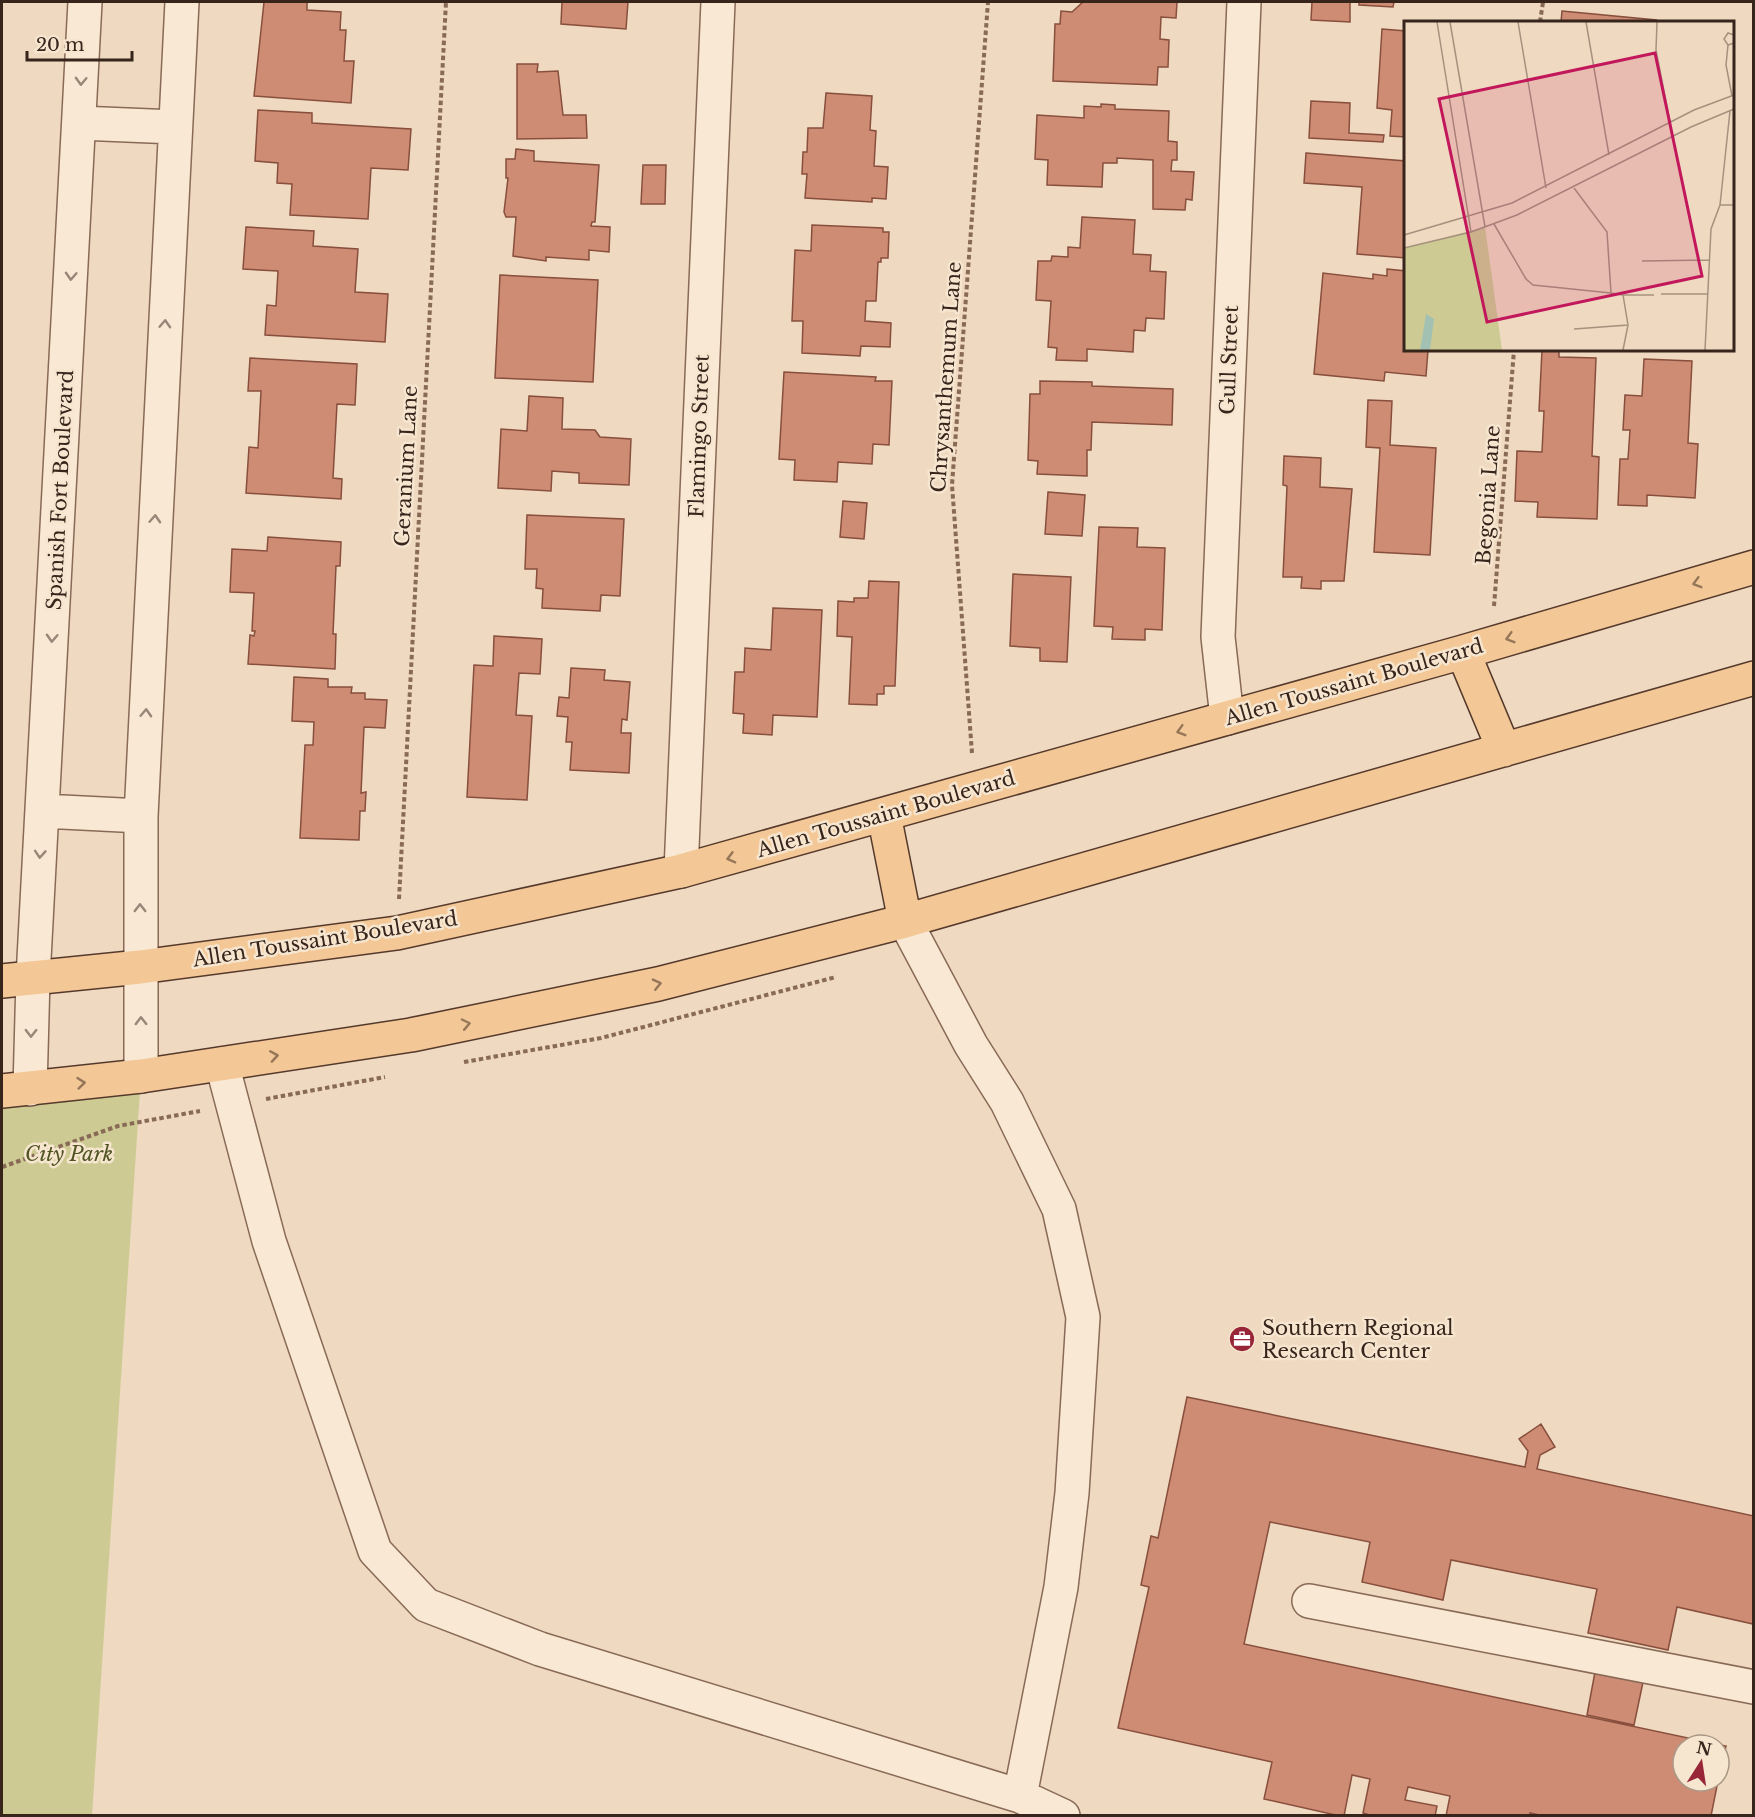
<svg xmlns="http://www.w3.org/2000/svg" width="1755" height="1817" viewBox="0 0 1755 1817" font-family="'Libre Baskerville',serif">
  <rect width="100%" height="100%" fill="#efd9c0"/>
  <!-- green -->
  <path fill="#cdcb93" d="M141,1076L92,1815L2,1816V1091Z"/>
  <!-- building -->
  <path fill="#ce8c74" stroke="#884f3d" stroke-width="1.5" d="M264,2H307V10L341,12L340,30H346L344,61H354L351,103L254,96Z
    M562,2H628L626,29L561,24Z
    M1083,2H1177L1176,18L1161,17L1160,39L1169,40L1168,67H1158L1157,85L1053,81L1055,24H1060L1061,11L1072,12Z
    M1312,2H1350V22L1311,20Z
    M1359,2H1394L1393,7L1359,5Z
    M1562,11L1656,20L1655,22H1561Z
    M1382,29L1406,31V137L1390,136L1392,110L1377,108Z
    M517,64H538L537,72L558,71L563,115H586L587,138L517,139Z
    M826,93L872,96L870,130L876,131L874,166L888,167L886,199L872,198V202L805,198L807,174H802L803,152H807L808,128H823Z
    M1311,101L1350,103L1349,133L1384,135L1383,142L1309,138Z
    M1101,104L1115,105V109L1169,111L1168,141L1177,142V160H1172L1171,171L1194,172L1192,200L1186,199L1185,210L1153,209V160L1117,158V163H1103L1102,187L1047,185L1048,160L1035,159L1037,115L1084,118V106L1101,107Z
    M258,110L312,113V123L411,129L408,170L371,168L368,219L290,215L292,184L277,183L278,163L255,161Z
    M516,149L534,151V161L599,165L595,222H592L591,226L610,227L609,252L589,250V260L546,257V261L513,256L516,217H506L504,212L508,178H506V159H515Z
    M1306,153L1406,161V258L1357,254L1362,187L1304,183Z
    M643,165H666L665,204H641Z
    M1082,217L1135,220L1133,254L1151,255L1150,271L1166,272L1164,319L1146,318L1145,331L1134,330L1133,352L1087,349V361L1056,360L1057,348L1048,347L1051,301L1036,300L1038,261H1051L1052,256L1068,257V247L1080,248Z
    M812,225L883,228V232H889L888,258H881V262H878L876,301H866L865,321L891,323L890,347L861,346L860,356L802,353L803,321H792L795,250L811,251Z
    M246,227L314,231L313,246L358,249L355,292L388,294L385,342L265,335L267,305L276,306L278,271L243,269Z
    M1387,269L1406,271V350H1428L1426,376L1385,372L1384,381L1314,374L1323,273L1373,279V274L1387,276Z
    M500,275L598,280L593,382L495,378Z
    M1542,350H1559V357L1596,358L1592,456L1599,457L1597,519L1537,517L1538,502L1515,501L1517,451L1542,452L1544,411H1539Z
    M250,358L357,364L355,405L337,404L333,478L342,479L341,499L246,493L249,447L258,448L261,391H248Z
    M1644,359L1692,361L1688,443L1698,444L1695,498L1647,495V506L1618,505L1620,459H1628L1630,430H1623L1625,395L1642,396Z
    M784,372L876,377L875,381H892L889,445L873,444L872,464L838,462L837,482L794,480L795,460L779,459Z
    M1040,381L1092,382V386L1173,389L1172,425L1092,422L1091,450H1087V476L1037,474L1038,461L1028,460L1030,394H1040Z
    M529,396L563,398L562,429L595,430L600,437L631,439L629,485L579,483V473L552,471L551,491L498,488L501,429L527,431Z
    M1368,400L1392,401L1390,445L1436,448L1430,555L1374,552L1380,448L1366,447Z
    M1284,456L1321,458L1320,487L1352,489L1344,581H1321V589L1301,588L1302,577H1283L1287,486L1283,485Z
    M1048,492L1085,495L1082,536L1045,534Z
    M843,501L867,503L864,539L840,537Z
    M527,515L624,519L620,596L601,595L600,611L542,608L543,589L536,588L537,569H525Z
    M1099,527L1138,528L1137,547L1165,548L1162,630L1145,629V640L1112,639L1113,627L1094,626Z
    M268,537L341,542L340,566H336L333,634H336L335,669L248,664L250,635L254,636L255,631H252L254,593L230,592L232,549L267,551Z
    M1013,574L1071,577L1067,662L1040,661V648L1010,646Z
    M869,581L899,582L895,686H884V694H877V705L849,704L852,637L837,636L838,601L854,602V598H868Z
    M773,608L822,610L817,717L773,715L772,735L743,733L744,714L733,713L735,672H744L745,648L771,650Z
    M494,636L542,639L540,674L519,673L516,715L532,716L527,800L467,797L474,665L493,666Z
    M571,668L605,670L604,680L630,682L627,720L622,719L621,733H631L629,773L570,770L572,742H566L568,717L557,716L559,697L569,698Z
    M294,677L328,679V687H352L351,693H365V699L387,700L385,728L364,727L361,793L366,792L365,811H360L359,840L300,838L305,745H313L314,722L292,721Z
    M1187,1397L1525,1467L1528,1451L1519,1439L1541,1424L1555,1447L1540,1455L1537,1469L1754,1516L1753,1624L1677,1607L1668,1650L1588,1633L1597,1589L1451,1560L1443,1600L1362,1582L1370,1542L1270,1522L1244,1644L1726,1746L1719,1777V1745H1683V1781H1718L1711,1816H1544L1530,1813V1816H1446L1450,1796L1408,1787L1405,1800L1437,1806L1435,1816H1373L1363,1813L1370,1779L1352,1775L1344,1816H1340L1264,1799L1272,1762L1118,1728L1149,1587L1141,1585L1151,1536L1158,1538Z
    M1595,1672L1643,1682L1634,1725L1587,1715Z"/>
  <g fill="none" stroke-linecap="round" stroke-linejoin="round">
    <!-- minor casing -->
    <g stroke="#886a57" stroke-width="36">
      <path id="minor" d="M79,123L175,127
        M1227,718L1218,637L1244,2
        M43,811L141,816
        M681,871L718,2
        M905,921L971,1045L1007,1102L1059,1209L1083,1317L1072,1493L1061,1587L1020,1796L1063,1816
        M222,1064L269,1241L375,1551L426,1605L540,1649L1020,1796
        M141,1076V816L182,2
        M30,1089L33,978L85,2
        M1309,1601L1754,1687"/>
    </g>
    <!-- major casing -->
    <g stroke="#55392c" stroke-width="36">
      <path id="major" d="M1463,652L1504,750
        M884,815L905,921
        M2,981L140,967L397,933L681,871L1463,652L1754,567
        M2,1091L141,1076L411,1035L658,984L905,921L1754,678"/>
    </g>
    <!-- path -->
    <path stroke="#886a57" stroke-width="4" stroke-dasharray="4.5 3" stroke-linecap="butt" d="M1540,22L1543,2
      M1494,606L1514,350
      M972,753L952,485L988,2
      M399,899L446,2
      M464,1062L601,1038L836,977
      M266,1099L385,1077
      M2,1167L118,1126L200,1111"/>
    <!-- minor -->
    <use href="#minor" stroke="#f9e8d3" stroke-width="33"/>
    <!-- major -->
    <use href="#major" stroke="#f3c896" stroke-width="33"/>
  </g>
  <!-- one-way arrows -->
  <defs><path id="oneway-chevron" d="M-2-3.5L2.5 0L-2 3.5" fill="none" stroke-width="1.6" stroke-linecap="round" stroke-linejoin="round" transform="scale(1.5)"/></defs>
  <g stroke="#988678">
    <use href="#oneway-chevron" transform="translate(81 81) rotate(92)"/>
    <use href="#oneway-chevron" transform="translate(71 276) rotate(93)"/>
    <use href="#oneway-chevron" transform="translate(165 324) rotate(-87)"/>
    <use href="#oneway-chevron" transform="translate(155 519) rotate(-87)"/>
    <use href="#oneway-chevron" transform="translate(52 638) rotate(93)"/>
    <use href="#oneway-chevron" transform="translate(146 713) rotate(-87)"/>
    <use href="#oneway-chevron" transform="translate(40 854) rotate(94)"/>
    <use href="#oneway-chevron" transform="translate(140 908) rotate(-90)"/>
    <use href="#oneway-chevron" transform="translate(141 1021) rotate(-91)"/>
    <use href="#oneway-chevron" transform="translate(31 1033) rotate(91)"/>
  </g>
  <g stroke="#957659">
    <use href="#oneway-chevron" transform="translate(1697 583) rotate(164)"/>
    <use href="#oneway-chevron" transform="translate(1510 638) rotate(164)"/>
    <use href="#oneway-chevron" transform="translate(1181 731) rotate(164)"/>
    <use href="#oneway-chevron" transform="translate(731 858) rotate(165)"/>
    <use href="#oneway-chevron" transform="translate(657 984) rotate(-13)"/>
    <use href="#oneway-chevron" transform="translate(466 1024) rotate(-12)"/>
    <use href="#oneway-chevron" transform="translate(274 1056) rotate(-9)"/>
    <use href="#oneway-chevron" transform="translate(81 1083) rotate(-6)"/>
  </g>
  <!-- icons -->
  <defs>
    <g id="office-disc" transform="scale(1.35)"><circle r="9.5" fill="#982638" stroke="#f6e5cf"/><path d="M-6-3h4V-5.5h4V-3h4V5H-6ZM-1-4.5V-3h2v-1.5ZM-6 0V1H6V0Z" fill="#fff"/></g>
  </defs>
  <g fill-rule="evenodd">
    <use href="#office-disc" x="1242" y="1339"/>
  </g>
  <g text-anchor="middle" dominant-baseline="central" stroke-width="5" stroke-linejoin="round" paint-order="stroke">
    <!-- street labels -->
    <g font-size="20" fill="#37251c" stroke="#f6e5cf">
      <text transform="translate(1229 360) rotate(-88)">Gull Street</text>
      <text transform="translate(946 377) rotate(-86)">Chrysanthemum Lane</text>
      <text transform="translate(699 436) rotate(-88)">Flamingo Street</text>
      <text transform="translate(406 466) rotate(-87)">Geranium Lane</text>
      <text transform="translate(60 490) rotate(-87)">Spanish Fort Boulevard</text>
      <text transform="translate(1488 495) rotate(-86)">Begonia Lane</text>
      <text transform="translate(1354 682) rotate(-16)">Allen Toussaint Boulevard</text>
      <text transform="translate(886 814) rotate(-16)">Allen Toussaint Boulevard</text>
      <text transform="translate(325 939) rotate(-9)">Allen Toussaint Boulevard</text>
    </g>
    <!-- park labels -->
    <g font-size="20" font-style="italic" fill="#4f5422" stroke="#f6e5cf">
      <text x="69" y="1154">City Park</text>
    </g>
    <!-- poi labels -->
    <g font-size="20" fill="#37251c" stroke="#f6e5cf" text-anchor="start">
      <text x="1262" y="1328">Southern Regional<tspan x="1262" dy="23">Research Center</tspan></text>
    </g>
  </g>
  <!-- overview -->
  <g transform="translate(1404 21)">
    <rect width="330" height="330" fill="#efd9c0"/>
    <path d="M81,206L98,329H0V227Z" fill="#cdcb93"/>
    <path d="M22,293L30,298L26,329H16Z" fill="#a3c1b3"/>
    <path fill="none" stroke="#a5917e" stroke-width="1.5" d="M33,1L67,211M46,1L81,206M114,1L142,167M182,1L205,134M253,1L252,29L266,101M330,14L324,12L320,18L324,24L330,22M324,24L322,44L328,75M316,184L326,90M90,203L122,258L129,264L207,272M0,214L108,182L290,89L330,74M0,227L67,211L113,194L287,106L330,88M238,240L305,239M257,273H304M219,274H250M170,308L224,304L219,274L207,272L203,211L170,167M219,329L224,304M301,329L307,208L316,184H330"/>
    <path fill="#c2185b" fill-opacity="0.15" stroke="#c2185b" stroke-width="3" d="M251,32L298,255L83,301L35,78Z"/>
    <rect width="330" height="330" fill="none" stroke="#37251c" stroke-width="3"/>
  </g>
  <!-- border -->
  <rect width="1755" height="1817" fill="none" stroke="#37251c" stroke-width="6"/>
  <!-- north arrow -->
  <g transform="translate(1701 1763) rotate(12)"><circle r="28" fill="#f6e5cf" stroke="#aa9887" stroke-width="1.5"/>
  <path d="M0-4.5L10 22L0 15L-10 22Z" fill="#982638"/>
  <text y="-9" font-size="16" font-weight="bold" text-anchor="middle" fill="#37251c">N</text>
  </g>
  <!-- scale -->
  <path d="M27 51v9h105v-9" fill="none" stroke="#37251c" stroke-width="3"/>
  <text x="36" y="51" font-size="18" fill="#37251c" stroke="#f6e5cf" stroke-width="4.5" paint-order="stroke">20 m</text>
</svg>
